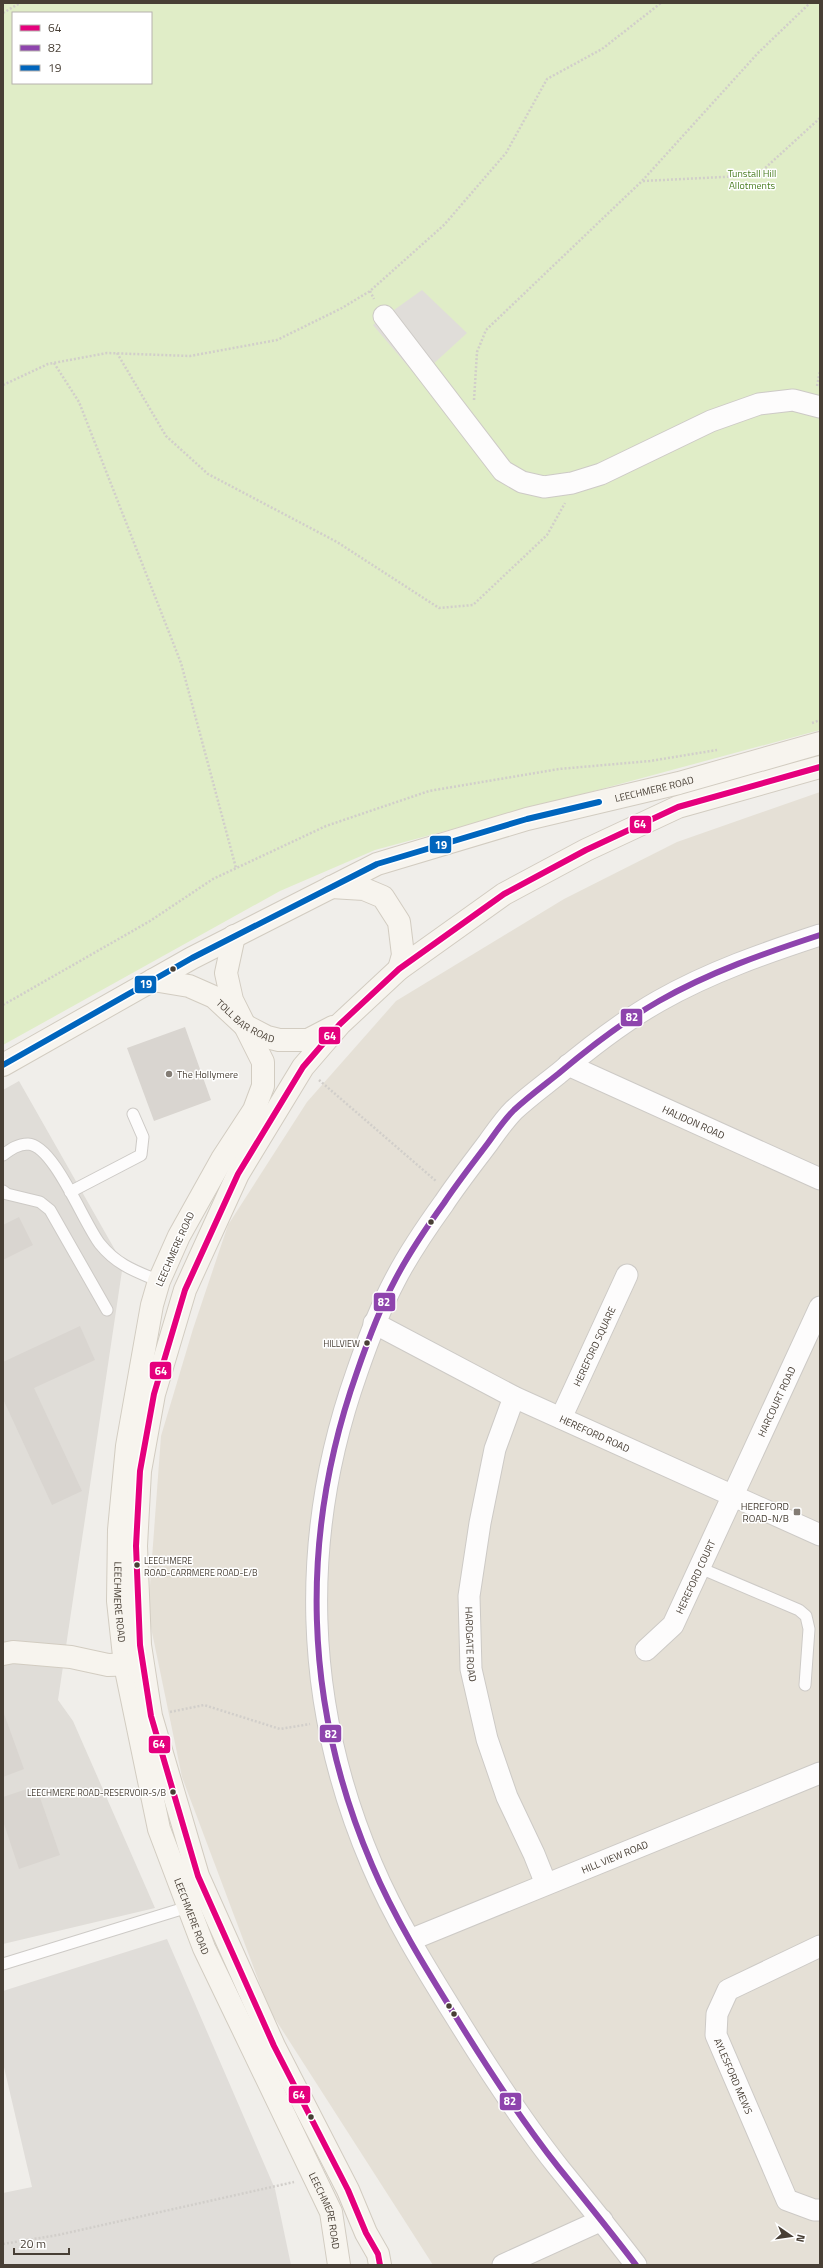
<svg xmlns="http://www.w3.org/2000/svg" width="823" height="2268" viewBox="0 0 823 2268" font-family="'Titillium Web',sans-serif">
  <rect width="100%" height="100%" fill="#f0eeea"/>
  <!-- residential -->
  <path fill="#e5e0d6" d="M820,792V2265H433L270,2011L182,1777L148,1613L161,1436L193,1329L228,1225L307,1102L396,1001L564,899L677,842Z"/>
  <!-- industrial -->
  <path fill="#e0ddd8" d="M19,1081L123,1264L58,1700L73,1721L155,1908L3,1944V1090Z"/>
  <!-- green -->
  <path fill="#e0edc7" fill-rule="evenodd" d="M3,3H820V730L375,850L280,891L3,1045ZM13,13H151V83H13Z"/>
  <!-- parking -->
  <path fill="#e0ddd9" d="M422,290L467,333L418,378L373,325Z
    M167,1939L275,2189L291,2265H3V2193L32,2187L3,2063V1991Z"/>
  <!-- building -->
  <path fill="#d9d5d0" d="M185,1027L211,1100L154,1121L127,1048Z
    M19,1217L33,1245L3,1260V1225Z
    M80,1326L95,1360L34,1388L82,1491L52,1505L3,1399V1362Z
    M3,1711L24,1769L3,1777Z
    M36,1786L60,1855L19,1869L3,1821V1797Z"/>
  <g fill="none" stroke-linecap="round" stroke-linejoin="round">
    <!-- lane casing -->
    <g stroke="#cdcac6" stroke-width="13">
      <path id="lane" d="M3,1155C11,1149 18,1144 28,1144C54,1145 84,1224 100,1244C117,1265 135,1271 159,1281
        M3,1191L7,1194L40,1202L50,1210L107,1310
        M70,1192L141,1155L143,1137L133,1114
        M700,1568L799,1610L806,1616L809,1629L805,1685
        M3,1964L188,1907"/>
    </g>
    <!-- street casing -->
    <g stroke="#cdcac6" stroke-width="23">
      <g id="street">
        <path d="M384,316L503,471L522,482L544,487L572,483L601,474L711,421L759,404L793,400L820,407"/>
        <path id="s1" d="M568,1065L820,1179"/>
        <path id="s2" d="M374,1323L514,1397L820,1535"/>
        <path id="s3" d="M514,1397L495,1449L480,1523L469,1596L471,1669L487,1739L507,1797L534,1854L546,1884"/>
        <path id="s4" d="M561,1418L627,1275"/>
        <path id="s5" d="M646,1650L673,1625L820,1307"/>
        <path id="s6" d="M410,1940L820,1773"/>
        <path id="s7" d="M820,1946L728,1990L717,2014L716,2035L787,2200L814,2210H820"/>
        <path d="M503,2265L602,2220"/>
        <path d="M636,2265C611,2232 585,2200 559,2168C521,2120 488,2069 456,2017C426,1969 394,1917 372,1865C303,1704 299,1536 357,1372C368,1340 379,1310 395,1280C409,1253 426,1228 444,1203C458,1182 473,1163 488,1143C496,1132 504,1120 514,1110C528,1097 543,1086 558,1074C590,1047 622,1022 659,1001C710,972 765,953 820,935"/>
      </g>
    </g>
    <!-- secondary casing -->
    <g stroke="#d2ccc1" stroke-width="24">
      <g id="secondary">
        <path d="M331,887L364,889L383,897L399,922L403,955L399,969"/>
        <path id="s8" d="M234,936L226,973L232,1000L263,1062V1086L254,1110L222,1159L179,1236L159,1281L152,1305L127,1446L119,1530L118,1601L125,1665L159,1829L204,1948L331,2212L339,2265"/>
        <path id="s9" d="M153,980L189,986L214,997L244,1025L267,1037L279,1040H308L333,1027"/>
        <path id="s10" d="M3,1065L192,958L377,864L527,819L679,783L820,743"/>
        <path d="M3,1654L13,1652L71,1657L108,1665L138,1664"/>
        <path d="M380,2265L378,2254L366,2233L348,2190L274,2046L198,1876L151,1716L140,1645L136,1546L140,1471L154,1394L185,1290L238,1174L303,1067L340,1024L399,969L504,894L586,850L678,807L820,767"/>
      </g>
    </g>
    <!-- path -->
    <path stroke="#d1ceca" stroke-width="2.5" stroke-dasharray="2 2" stroke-linecap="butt" d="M3,13L20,3
      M643,181L743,176L763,170L820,118
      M370,291L374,299
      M117,353L166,436L208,474L337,542L439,608L473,605L547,535L565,503
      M54,363L79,402L181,663L236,868
      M3,385L48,364L107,353L190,356L277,340L342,308L370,291L444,225L506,153L547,79L602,49L661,3
      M817,386L820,371
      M474,400L477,352L486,330L642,181L758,53L810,3
      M812,723L820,720
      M3,1005L150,921L213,879L326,826L429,791L559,769L650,761L717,750
      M319,1080L436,1181
      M170,1712L204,1705L280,1729L310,1724
      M3,2244L58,2235L294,2182"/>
    <!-- lane -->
    <use href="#lane" stroke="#fdfcfc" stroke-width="11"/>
    <!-- street -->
    <use href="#street" stroke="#fdfcfc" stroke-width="21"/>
    <!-- secondary -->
    <use href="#secondary" stroke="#f7f4ee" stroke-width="22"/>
    <!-- bus-1 casing -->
    <g stroke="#fff" stroke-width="9">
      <path id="bus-1" d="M380,2265L378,2254L366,2233L348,2190L274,2046L198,1876L151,1716L140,1645L136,1546L140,1471L154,1394L185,1290L238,1174L303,1067L340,1024L399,969L504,894L586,850L678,807L820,767"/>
    </g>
    <!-- bus-2 casing -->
    <g stroke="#fff" stroke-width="9">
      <path id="bus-2" d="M636,2265C611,2232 585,2200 559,2168C521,2120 488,2069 456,2017C426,1969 394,1917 372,1865C303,1704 299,1536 357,1372C368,1340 379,1310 395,1280C409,1253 426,1228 444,1203C458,1182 473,1163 488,1143C496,1132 504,1120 514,1110C528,1097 543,1086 558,1074C590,1047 622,1022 659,1001C710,972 765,953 820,935"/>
    </g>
    <!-- bus-3 casing -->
    <g stroke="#fff" stroke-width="9">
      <path id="bus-3" d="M3,1065L192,958L377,864L527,819L599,802"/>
    </g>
    <!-- bus-1 -->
    <use href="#bus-1" stroke="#e5007d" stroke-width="6"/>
    <!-- bus-2 -->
    <use href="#bus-2" stroke="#8e44ad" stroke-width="6"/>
    <!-- bus-3 -->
    <use href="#bus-3" stroke="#0065bd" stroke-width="6"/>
  </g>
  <!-- markers -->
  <g fill="#483f35" stroke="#fff" stroke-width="1.5">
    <circle cx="173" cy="969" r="3.5"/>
    <circle cx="431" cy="1222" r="3.5"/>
    <circle cx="367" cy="1343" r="3.5"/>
    <circle cx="137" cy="1565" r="3.5"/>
    <circle cx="173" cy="1792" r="3.5"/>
    <circle cx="449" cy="2006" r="3.5"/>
    <circle cx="454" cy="2014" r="3.5"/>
    <circle cx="311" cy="2117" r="3.5"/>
  </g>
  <g fill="#837c74" stroke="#fff" stroke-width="1.5">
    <circle cx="169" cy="1074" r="4"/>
    <rect x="793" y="1508" width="8" height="8" rx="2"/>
  </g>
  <g text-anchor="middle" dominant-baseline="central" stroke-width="3" stroke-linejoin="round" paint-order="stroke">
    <!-- bus labels -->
    <g font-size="9" fill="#483f35" stroke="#fff" text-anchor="end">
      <text x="360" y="1343">HILLVIEW</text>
      <text x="144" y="1560" text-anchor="start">LEECHMERE<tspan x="144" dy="12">ROAD-CARRMERE ROAD-E/B</tspan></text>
      <text x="166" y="1792">LEECHMERE ROAD-RESERVOIR-S/B</text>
    </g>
    <!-- park labels -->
    <g font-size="10" fill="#4b7e23" stroke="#fff">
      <text x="752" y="173">Tunstall Hill<tspan x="752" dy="12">Allotments</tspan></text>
    </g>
    <!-- street labels -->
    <g font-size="10" fill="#483f35" stroke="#fff">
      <text stroke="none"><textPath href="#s10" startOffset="712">LEECHMERE ROAD</textPath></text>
      <text stroke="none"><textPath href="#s9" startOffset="104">TOLL BAR ROAD</textPath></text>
      <text stroke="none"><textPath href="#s1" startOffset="138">HALIDON ROAD</textPath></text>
      <text transform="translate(175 1249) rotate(-66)">LEECHMERE ROAD</text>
      <text stroke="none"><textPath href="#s4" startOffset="79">HEREFORD SQUARE</textPath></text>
      <text stroke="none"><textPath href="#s5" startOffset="283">HARCOURT ROAD</textPath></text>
      <text stroke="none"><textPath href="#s2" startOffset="247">HEREFORD ROAD</textPath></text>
      <text stroke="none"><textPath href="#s5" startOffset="90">HEREFORD COURT</textPath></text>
      <text stroke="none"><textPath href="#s8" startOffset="705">LEECHMERE ROAD</textPath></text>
      <text stroke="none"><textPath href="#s3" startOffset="253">HARDGATE ROAD</textPath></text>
      <text stroke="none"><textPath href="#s6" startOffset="221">HILL VIEW ROAD</textPath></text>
      <text stroke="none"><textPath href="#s8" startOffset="1029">LEECHMERE ROAD</textPath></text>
      <text stroke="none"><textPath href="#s7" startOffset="194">AYLESFORD MEWS</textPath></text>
      <text stroke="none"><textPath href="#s8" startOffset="1353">LEECHMERE ROAD</textPath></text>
    </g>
    <!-- poi labels -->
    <g font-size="10" fill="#483f35" stroke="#fff" text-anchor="start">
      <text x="177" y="1074">The Hollymere</text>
      <text x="789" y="1506" text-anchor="end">HEREFORD<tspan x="789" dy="12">ROAD-N/B</tspan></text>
    </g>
  </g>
  <g stroke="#fff" stroke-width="1.5">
    <rect x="629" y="815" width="23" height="19" rx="4" fill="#e5007d"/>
    <rect x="429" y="835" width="23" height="19" rx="4" fill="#0065bd"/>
    <rect x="134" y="975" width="23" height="19" rx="4" fill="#0065bd"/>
    <rect x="620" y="1008" width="23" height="19" rx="4" fill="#8e44ad"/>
    <rect x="318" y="1026" width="23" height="19" rx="4" fill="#e5007d"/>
    <rect x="373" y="1292" width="23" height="20" rx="4" fill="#8e44ad"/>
    <rect x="149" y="1361" width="23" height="19" rx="4" fill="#e5007d"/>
    <rect x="319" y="1724" width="23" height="19" rx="4" fill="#8e44ad"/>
    <rect x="148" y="1735" width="23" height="19" rx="4" fill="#e5007d"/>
    <rect x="288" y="2085" width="23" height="19" rx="4" fill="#e5007d"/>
    <rect x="499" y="2092" width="23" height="19" rx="4" fill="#8e44ad"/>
  </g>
  <g font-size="11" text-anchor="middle" font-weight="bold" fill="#fff">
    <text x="640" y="828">64</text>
    <text x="441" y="849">19</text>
    <text x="146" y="988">19</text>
    <text x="632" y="1021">82</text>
    <text x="330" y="1040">64</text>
    <text x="384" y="1306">82</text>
    <text x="161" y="1375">64</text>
    <text x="331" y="1738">82</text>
    <text x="159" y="1748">64</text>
    <text x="299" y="2099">64</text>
    <text x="510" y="2105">82</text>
  </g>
  <!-- border -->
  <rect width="823" height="2268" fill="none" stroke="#483f35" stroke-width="8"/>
  <!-- legend -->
  <rect x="12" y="12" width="140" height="72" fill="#ffffff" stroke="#b6b2ae"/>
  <rect x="20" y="25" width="20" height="6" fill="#e5007d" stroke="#b6b2ae"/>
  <text x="48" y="32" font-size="12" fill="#483f35">64</text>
  <rect x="20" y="45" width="20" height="6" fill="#8e44ad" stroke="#b6b2ae"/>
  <text x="48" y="52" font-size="12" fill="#483f35">82</text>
  <rect x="20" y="65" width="20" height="6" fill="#0065bd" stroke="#b6b2ae"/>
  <text x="48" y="72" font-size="12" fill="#483f35">19</text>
  <!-- north arrow -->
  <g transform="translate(791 2236) rotate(103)" stroke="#ffffff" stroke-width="3" paint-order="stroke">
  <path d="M0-3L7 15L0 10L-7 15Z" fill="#483f35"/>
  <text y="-6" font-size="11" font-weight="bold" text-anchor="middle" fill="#483f35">N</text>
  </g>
  <!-- scale -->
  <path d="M14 2248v6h55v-6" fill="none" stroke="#483f35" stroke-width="2"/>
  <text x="20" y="2248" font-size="12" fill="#483f35" stroke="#ffffff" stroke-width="3" paint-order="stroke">20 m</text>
</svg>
